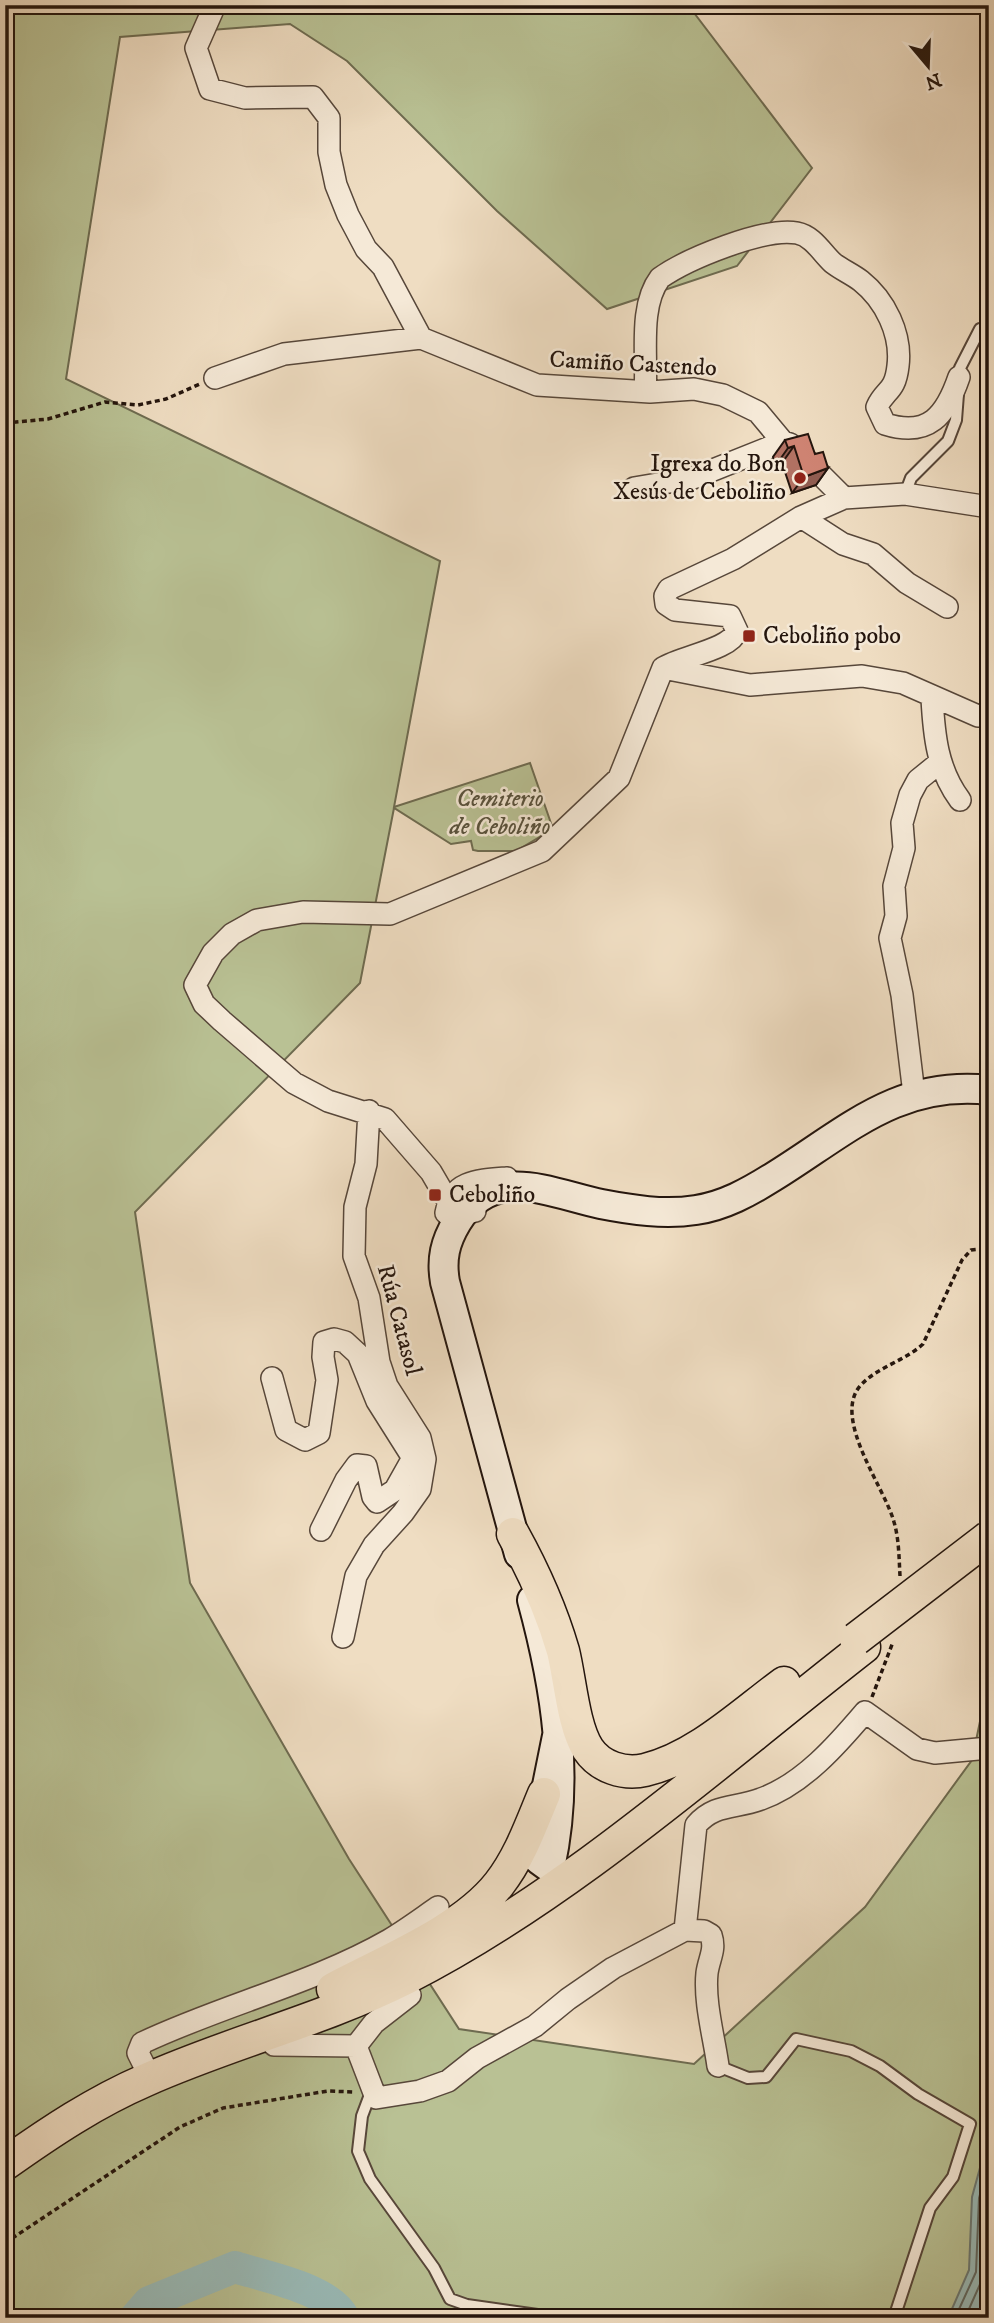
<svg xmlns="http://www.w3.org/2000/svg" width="994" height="2323" viewBox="0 0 994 2323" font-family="'IM FELL DW Pica',serif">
  <rect width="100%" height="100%" fill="#efddc2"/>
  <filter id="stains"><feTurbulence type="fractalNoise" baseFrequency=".00286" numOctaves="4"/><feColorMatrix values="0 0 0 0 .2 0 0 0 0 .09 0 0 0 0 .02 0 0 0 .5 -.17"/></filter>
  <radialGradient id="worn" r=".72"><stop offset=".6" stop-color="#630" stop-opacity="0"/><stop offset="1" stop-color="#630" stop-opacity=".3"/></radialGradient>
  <!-- green -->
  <path fill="#b9c194" stroke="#6e6b50" stroke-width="2" d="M5,5H688L812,168L737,266L607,309L497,211L347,61L290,24L120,37L66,379L440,561L394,807L530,763L553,829L516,851H478L473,850L471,841L451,844L394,808L360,983L135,1212L190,1583L349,1859L459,2029L694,2064L865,1907L972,1760L989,1678V2318H5Z"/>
  <!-- water -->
  <path fill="#9abbb8" stroke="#6b7974" stroke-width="2" d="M989,2135V2318H948L969,2270L972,2197Z"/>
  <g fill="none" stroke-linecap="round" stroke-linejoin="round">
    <!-- shore -->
    <path stroke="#5f6862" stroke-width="2" d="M955,2318L976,2272L979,2198L989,2162
      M965,2318L985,2273L989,2197"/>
    <!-- river -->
    <path stroke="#9abbb8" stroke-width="32" d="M135,2318L149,2302L235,2267C265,2277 329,2288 344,2318"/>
    <!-- lane casing -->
    <g stroke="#57473a" stroke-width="14">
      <path id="lane" d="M905,494L911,478L948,441L956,420L960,368L980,329
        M718,2066L748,2078L766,2077L796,2039L851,2051L880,2066L918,2094L970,2124L953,2177L930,2208L894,2318
        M371,2092L362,2116L358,2151L370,2179L434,2268L450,2299L467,2305L559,2318"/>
    </g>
    <!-- street casing -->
    <g stroke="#57473a" stroke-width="24">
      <path id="street" d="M215,5L196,48L210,89L245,98L313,97L329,118V152L336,185L348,215L366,249L383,267L421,338
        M215,378L284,354L421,338L537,385L650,392L694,389L723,395L758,412L783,442L790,444L844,498L801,517L733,559L669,589L665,596L666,604L675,610L730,616L737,631C730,650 682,656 663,668
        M645,392C648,358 638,307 660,278C687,259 764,227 797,233C813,236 822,253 833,263C842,270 852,274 861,281C885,300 902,334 898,366C895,393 885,389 877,407L885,424C929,438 946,415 959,377
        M634,488L693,478L783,442
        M844,498L905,494L989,507
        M801,517L843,544L873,554L907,583L947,607
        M663,668L750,685L862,676L903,683L978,716L989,715
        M932,698C934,735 937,769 960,800
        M914,1094L902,995L890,938L896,916L894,886L904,848L902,823L910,795L918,780L939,763
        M475,1211L463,1214L452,1208L431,1172L385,1119L328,1101L294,1083L222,1021L204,1004L195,985L213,953L232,934L257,920L303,912L390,914L542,851L619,778L663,668
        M446,1213C452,1180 479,1180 507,1178
        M272,1378L286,1430L305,1440L319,1433L327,1380L323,1357L324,1342L334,1339L345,1342L358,1354L377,1401L413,1458L425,1459
        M321,1530L346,1480L357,1465L366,1466L373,1497L377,1502L395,1490L413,1458
        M343,1637L356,1576L374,1545L403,1513L420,1489L425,1459L420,1438L387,1386L379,1362L369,1298L354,1256L355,1207L366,1164L369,1111
        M685,1930L704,1931L711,1935C716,1950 709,1958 707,1973C704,2002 714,2037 718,2066
        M274,2045L356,2046
        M356,2046L376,2098L420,2091L448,2081L477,2058L535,2026L568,1999L613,1968L685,1930L696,1825C715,1803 735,1809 761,1799C803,1784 837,1745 865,1712L917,1749L935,1753L989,1748
        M356,2046L374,2023L410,1995
        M144,2065L138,2053L142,2043C222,2005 312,1984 389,1940C406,1930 422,1918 438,1907"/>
    </g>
    <!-- secondary casing -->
    <g stroke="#24150d" stroke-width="32">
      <path id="secondary" d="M519,1554L445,1282C441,1259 445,1242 457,1222C492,1163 550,1193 601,1204C632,1210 664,1215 696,1210C724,1206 749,1192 773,1177C846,1132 897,1080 989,1090
        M532,1600C556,1688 570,1777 550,1868L539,1860V1825L558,1731"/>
    </g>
    <!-- primary casing -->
    <g stroke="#24150d" stroke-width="35">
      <path id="primary" d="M513,1534C534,1572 551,1610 563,1651C570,1679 573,1726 588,1749C600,1767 624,1775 645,1770C696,1758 742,1714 784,1683
        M333,1989C385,1961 462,1931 499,1884C520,1857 531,1825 544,1794
        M5,2164C50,2132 95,2102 146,2080C231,2042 323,2020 406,1978C569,1895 719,1760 864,1647"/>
    </g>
    <!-- path -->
    <path stroke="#24150d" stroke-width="3.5" stroke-dasharray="5 3.5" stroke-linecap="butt" d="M983,317L989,263
      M5,423L48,419L105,402L138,405L166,399L200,384
      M900,1576C899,1558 899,1539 894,1522C885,1488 832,1419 860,1386C877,1367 905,1361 923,1344L962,1260L971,1250L989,1248
      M872,1697L893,1642
      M5,2243L180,2127L223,2108L328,2091L355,2092"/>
    <!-- lane -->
    <use href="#lane" stroke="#f5e9d7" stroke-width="10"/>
    <!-- street -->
    <use href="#street" stroke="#f5e9d7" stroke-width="21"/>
    <!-- secondary -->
    <use href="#secondary" stroke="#f5e9d7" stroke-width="28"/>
    <!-- primary -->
    <use href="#primary" stroke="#efddc2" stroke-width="32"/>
    <!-- primary-bridge casing -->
    <g stroke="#24150d" stroke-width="35" stroke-linecap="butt">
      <path id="primary-bridge" d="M856,1639L989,1537"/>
    </g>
    <!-- primary-bridge -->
    <use href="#primary-bridge" stroke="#efddc2" stroke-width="32"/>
  </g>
  <!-- wall -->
  <path fill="#b17162" stroke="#24150d" stroke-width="2" d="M785,440L815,454L828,468L816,485L792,493L782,463L776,465L773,457Z"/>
  <!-- shaded-wall -->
  <path fill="#905c50" stroke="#24150d" stroke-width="2" d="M794,446L782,463L776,465L788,448Z
    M828,468L816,485L792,493L804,477Z"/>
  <!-- building -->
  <path fill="#ce8372" stroke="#24150d" stroke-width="2" d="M808,434L815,454L823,452L828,468L804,477L794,446L788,448L785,440Z"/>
  <!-- markers -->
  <g fill="#8f2418" stroke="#f5e9d7" stroke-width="2.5">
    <circle cx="800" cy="478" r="7"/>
    <rect x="742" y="629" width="14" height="14" rx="3.5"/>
    <rect x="428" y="1188" width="14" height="14" rx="3.5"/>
  </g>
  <g text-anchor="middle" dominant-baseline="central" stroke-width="5" stroke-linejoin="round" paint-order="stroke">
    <!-- street labels -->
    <g font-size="24" fill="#24150d" stroke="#f5e9d7">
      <text transform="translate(633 364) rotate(3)">Camiño Castendo</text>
      <text transform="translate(399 1320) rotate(75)">Rúa Catasol</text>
    </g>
    <!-- poi labels -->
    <g font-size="24" fill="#24150d" stroke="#f5e9d7" text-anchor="start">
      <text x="786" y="464" text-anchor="end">Igrexa do Bon<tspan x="786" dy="28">Xesús de Ceboliño</tspan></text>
      <text x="763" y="636">Ceboliño pobo</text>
      <text x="449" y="1195">Ceboliño</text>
    </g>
    <!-- park labels -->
    <g font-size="24" font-style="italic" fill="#58513c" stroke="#f5e9d7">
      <text x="500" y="799">Cemiterio<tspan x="500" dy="28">de Ceboliño</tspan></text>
    </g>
  </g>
  <!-- margin -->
  <rect width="994" height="2323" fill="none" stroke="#efddc2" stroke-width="28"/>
  <rect x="7" y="7" width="980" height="2309" fill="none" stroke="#24150d" stroke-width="3.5"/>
  <rect x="14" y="14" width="966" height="2295" fill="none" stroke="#24150d" stroke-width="2"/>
  <!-- north arrow -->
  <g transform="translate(928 66) rotate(161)" stroke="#f5e9d7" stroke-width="5" paint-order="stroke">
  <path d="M0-5L12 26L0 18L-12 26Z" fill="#24150d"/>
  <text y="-10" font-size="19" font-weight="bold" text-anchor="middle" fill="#24150d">N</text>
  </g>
  <rect width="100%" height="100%" filter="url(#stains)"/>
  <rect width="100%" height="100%" fill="url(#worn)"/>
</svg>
